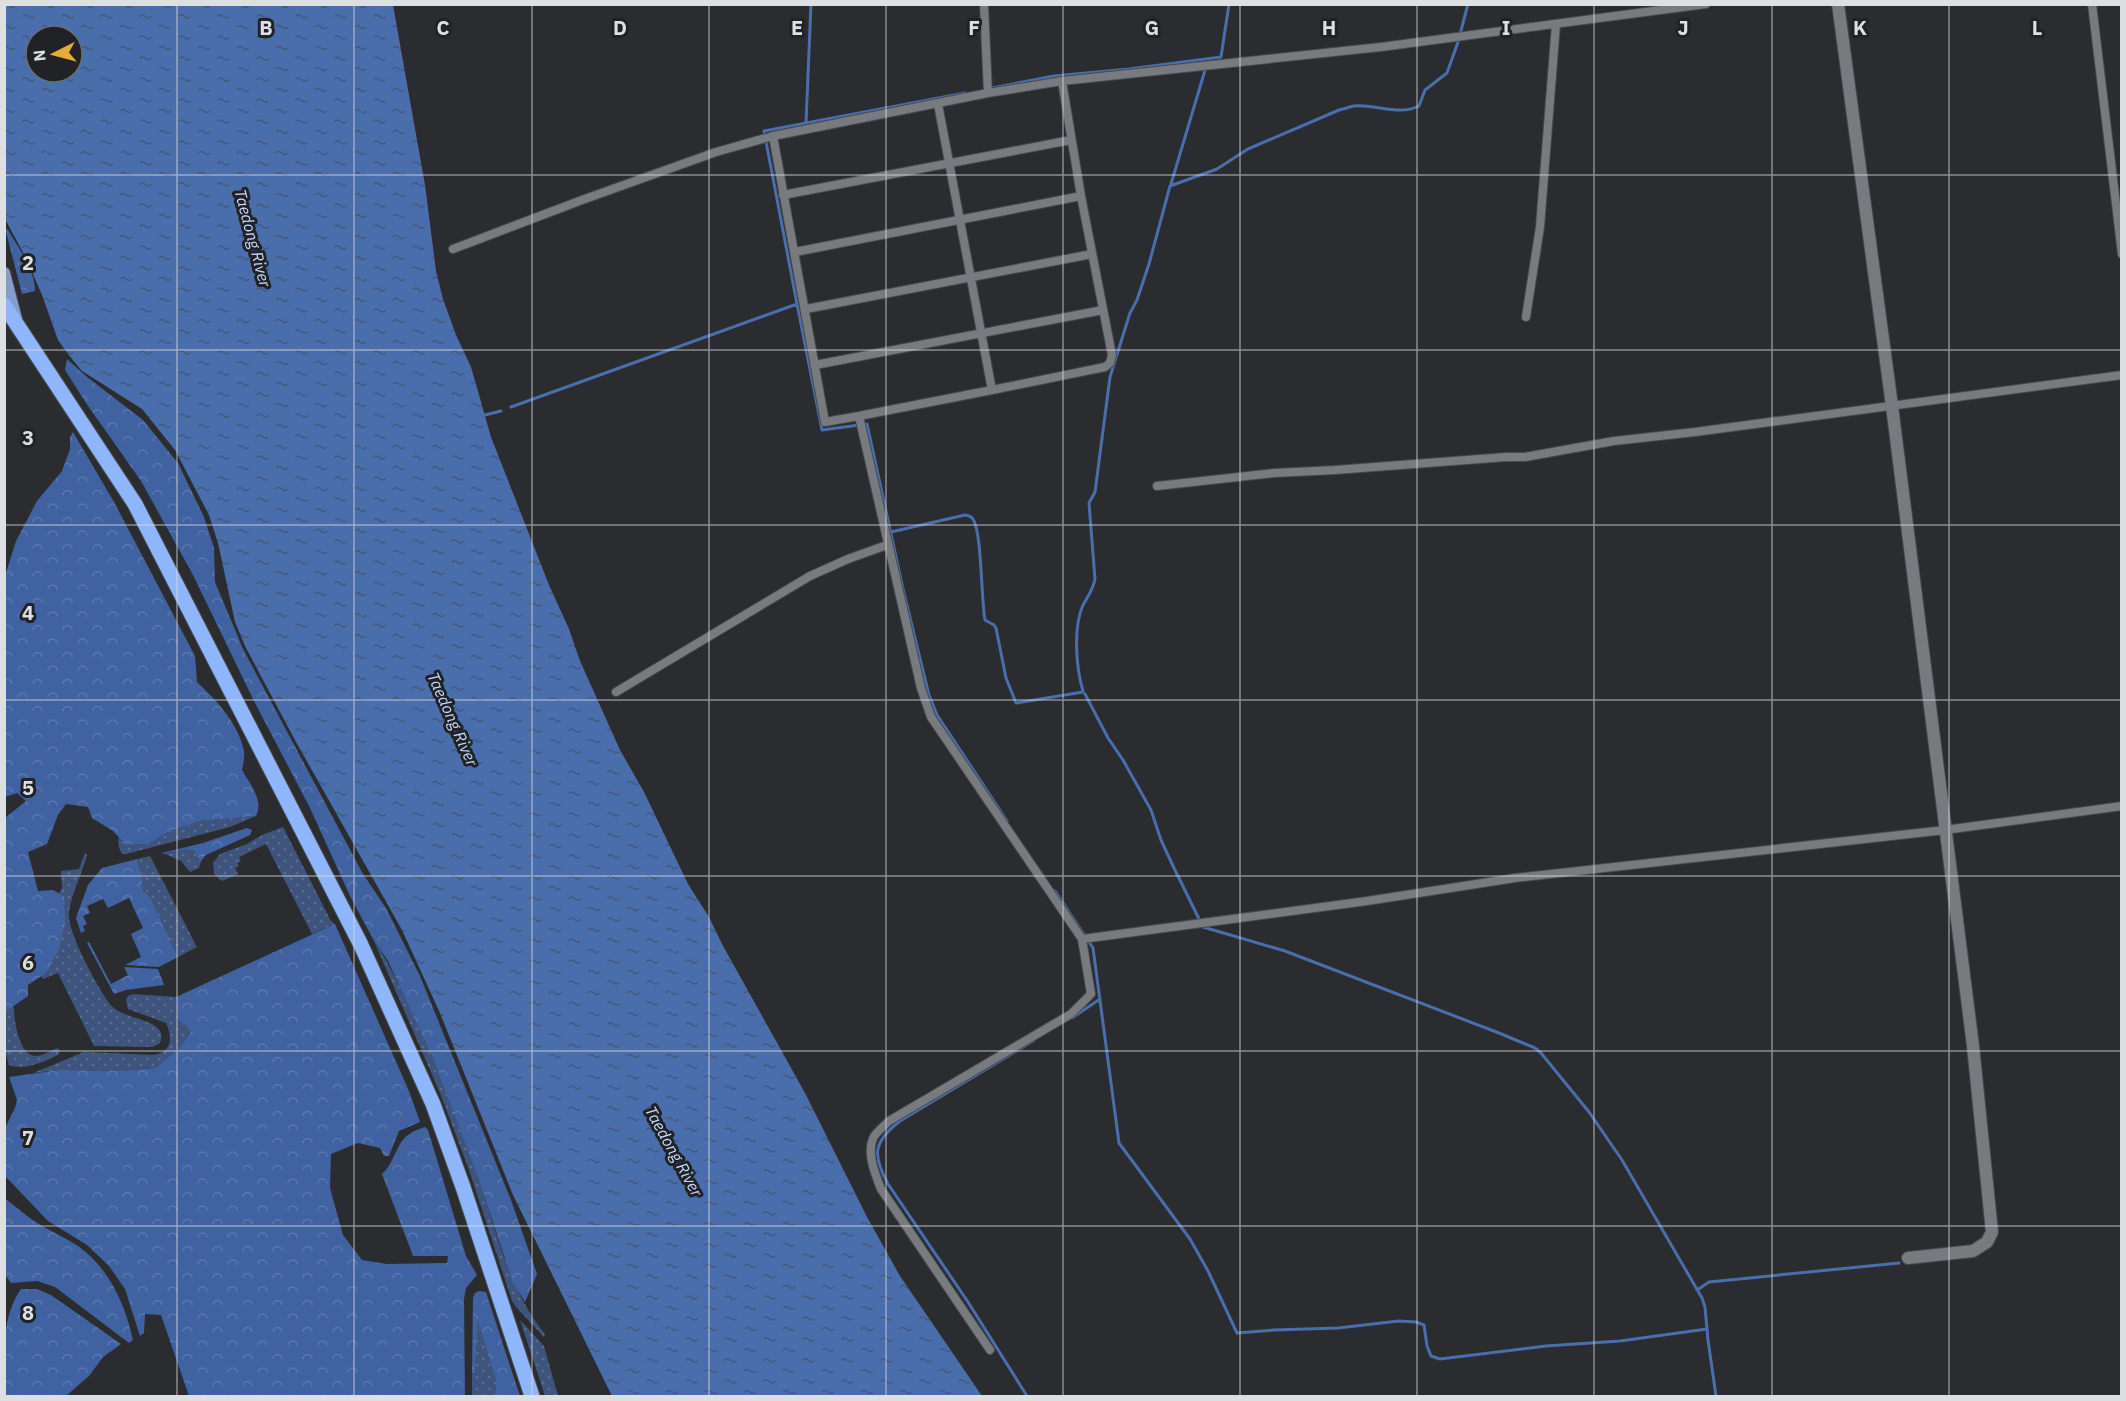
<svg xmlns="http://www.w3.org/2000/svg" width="2126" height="1401" viewBox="0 0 2126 1401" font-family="'IBM Plex Sans',sans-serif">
  <defs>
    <pattern id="grass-dots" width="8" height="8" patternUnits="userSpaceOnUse" patternTransform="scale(1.5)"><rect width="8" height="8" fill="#3e547c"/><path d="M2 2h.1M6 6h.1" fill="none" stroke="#596c8e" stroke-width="1.8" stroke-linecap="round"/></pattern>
    <pattern id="forest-crowns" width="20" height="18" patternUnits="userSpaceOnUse" patternTransform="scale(1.5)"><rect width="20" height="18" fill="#4062a0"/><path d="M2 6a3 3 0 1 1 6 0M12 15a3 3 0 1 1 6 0" fill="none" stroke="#5b78ad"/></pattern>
    <pattern id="water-ripples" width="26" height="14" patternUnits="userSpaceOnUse" patternTransform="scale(1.5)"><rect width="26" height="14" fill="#4a6dac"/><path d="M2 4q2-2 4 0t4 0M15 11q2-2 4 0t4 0" fill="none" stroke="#465878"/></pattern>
  </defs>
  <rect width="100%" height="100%" fill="#2a2c2f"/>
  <!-- grass -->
  <path fill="url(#grass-dots)" d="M256,816L230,827L126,854H122C119,849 117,842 119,837L126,845L149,844L168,832L200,821Z
    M283,827L331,921L335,924L312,934L266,844L239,857L241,861L237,863L239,866L235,868L238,874L222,881L214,874L213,863L220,854L247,844L262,835Z
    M188,849L194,851L201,861L199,868L190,872L181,861L165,854Z
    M85,853L87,855C82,874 72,892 69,912C66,930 97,986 109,1003C122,1022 170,1017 160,1043L153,1047L94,1046L58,973L43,979L41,976L46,973L64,896L59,893L62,888L61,871L79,869Z
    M150,856L197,947L178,957L151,898L143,890L142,877L137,859Z
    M373,939C389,963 401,989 413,1015C438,1067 459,1121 478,1176C496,1230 508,1289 545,1334L544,1337L516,1307L512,1301L469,1170L440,1093Z
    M133,994L176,997L178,1021L186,1025L191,1032L179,1048L155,1068L119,1071L59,1070L33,1073L84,1052L154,1055C172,1052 173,1037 166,1023L128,1009L126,1000L128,996Z
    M12,1006L14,1008C14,1021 19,1053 34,1056C42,1057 50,1051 57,1048L60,1050L58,1055C43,1062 25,1071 9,1065L5,1050V1012Z
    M478,1320L496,1381V1396H472V1373H475Z
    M520,1320L544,1346L558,1396H545Z"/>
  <!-- forest -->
  <path fill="url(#forest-crowns)" d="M5,228L8,230C18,247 35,270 35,291L22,294Z
    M67,359L87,377L143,420L178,463L204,517L214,548L215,582L243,649L363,874L386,908L420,976L511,1200L537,1274L525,1302L513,1283L477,1174L434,1061L388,961L373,939L350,896L310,808L253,699L193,575L141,481L86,403L65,370Z
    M73,432L114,502L195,656L197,682C216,700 239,724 244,751C245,757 243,764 242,770C250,784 264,800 256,816L200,821L168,832L149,844L126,845L113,831L92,818L88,807L66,804L58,815L47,844L28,852L38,891L53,890L64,896L65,923L59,949L46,973L28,985V996L5,1012V818L26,801L17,793L5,797V576L16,541L37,501L62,471L70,449V437Z
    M247,828L252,830L250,835L206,855L201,861L194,851L188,849L163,854L162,853L203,843Z
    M137,859L142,877L143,890L151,898L178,957L159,967L125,965L141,957L131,934L143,928L129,898L108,908L103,899L87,906L90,913L83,916L87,924L83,926L85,931L81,933L76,918L88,885L102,868Z
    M335,924L409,1091L420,1122L399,1131L389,1156H384L380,1148L358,1143L331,1154L330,1188L343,1235L362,1260L387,1264L447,1263L448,1256H413L382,1174C395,1163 396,1141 411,1133C415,1130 420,1129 425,1127L428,1130L466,1256L477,1275L466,1288L464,1299L465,1396H189L161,1315L145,1314L144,1333L140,1336L125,1289L109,1266L87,1245L48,1221L5,1176V1128L15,1108L17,1100L9,1077L59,1070L119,1071L155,1068L179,1048L191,1032L186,1025L178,1021L176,997Z
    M89,942L111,984L128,975L124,967L158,969L164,985L126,990L114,994L87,943Z
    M4,1198C14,1205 24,1214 34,1221C48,1230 64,1237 78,1246C109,1268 125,1304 133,1340L129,1343L55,1287L37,1281L11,1283L5,1275Z
    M21,1289H37L51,1295L121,1344L103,1357L89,1376L66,1396H5C4,1361 0,1319 21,1289Z
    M479,1291L486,1292L520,1396H496V1381L478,1321L475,1373H472L473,1298L475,1293Z"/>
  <!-- water -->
  <path fill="url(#water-ripples)" fill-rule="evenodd" d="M4,5H393L425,185L436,271L443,299L456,335L471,367L491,437L549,585L569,629L580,661L620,750L644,792L688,884L709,917L722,944L805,1093L867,1217L900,1276L982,1396H612L513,1195L440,1013L402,930L296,742L245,646L235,622L218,543L209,515L175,450L142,409L82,371L68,354L58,340L42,295L26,258L5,219ZM36,36H72V72H36Z"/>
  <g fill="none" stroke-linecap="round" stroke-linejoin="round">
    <!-- stream -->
    <path stroke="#4a6dac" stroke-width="3" d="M992,88L1054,76L1129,69L1221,57L1229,4
      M806,123L811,4
      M1171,184L1206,67
      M797,304L822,430L867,424L903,589L929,695L937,715L1007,821
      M511,407L797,304L764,131L965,93
      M485,415L501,411
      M891,532L965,515C969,516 970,515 973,519C982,533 981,599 985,620L994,625L996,628L1006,678L1016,703L1083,692
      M1083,691C1076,668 1073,627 1083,605C1088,596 1093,590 1095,579L1089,503L1095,492L1110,377L1130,313L1137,300L1149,264L1170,186L1217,169L1248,149L1339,110C1344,109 1349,107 1354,106C1376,104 1399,116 1419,106L1425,90L1447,73L1458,42L1468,4
      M1085,694L1108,738L1123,760L1151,810L1161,840L1174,868L1203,927L1285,951L1499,1033L1535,1048L1541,1053L1589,1112L1622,1160L1702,1298L1705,1307L1708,1340L1716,1396
      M1055,891L1093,948L1119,1143L1190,1239L1208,1271L1237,1333L1274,1330L1338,1328L1399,1321L1416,1322L1424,1325L1427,1346L1431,1356L1440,1359L1546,1346L1620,1341L1707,1329
      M1072,1018L1100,999
      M1697,1290L1709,1282L1899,1263
      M1027,1396L968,1302L888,1184C872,1155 873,1142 900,1121L1033,1041"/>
    <!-- street casing -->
    <g stroke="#47494c" stroke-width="10">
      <path id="street" d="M984,4L988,93
        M2092,4L2122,254
        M773,136L825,422L859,416L921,688L931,717L1082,939L1091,994L1071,1014L889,1121C885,1125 879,1130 875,1135C865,1150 875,1174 881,1189L990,1350
        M783,195L1071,140
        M453,249L582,200L716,152L773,136L988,93L1062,81L1381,47L1706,4
        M795,252L1081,196
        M806,309L1092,254
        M1526,317L1540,227L1556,24
        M815,365L1103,310
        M992,390L1105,367L1110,363L1112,355L1081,196L1062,81
        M859,416L992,390L938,104
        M1157,486L1274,473L1335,470L1506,457H1525L1614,441L1695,432L2122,375
        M616,692L810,576L848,559L887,545
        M1082,939L1367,901L1515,878L1945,830L2122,806"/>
    </g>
    <!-- secondary casing -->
    <g stroke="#47494c" stroke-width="14">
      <path id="secondary" d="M1838,4L1892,406L1973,1046L1992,1232L1987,1242L1973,1251L1908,1258"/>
    </g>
    <!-- primary casing -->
    <g stroke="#47494c" stroke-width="14">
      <path id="primary" d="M4,273L16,319"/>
    </g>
    <!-- highway casing -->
    <g stroke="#47494c" stroke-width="17">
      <path id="highway" d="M4,305L135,504L361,945L433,1104L463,1187L532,1396"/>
    </g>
    <!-- street -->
    <use href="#street" stroke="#777a7e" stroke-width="8"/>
    <!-- secondary -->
    <use href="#secondary" stroke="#777a7e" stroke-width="12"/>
    <!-- primary -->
    <use href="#primary" stroke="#859dc8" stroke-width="12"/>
    <!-- highway -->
    <use href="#highway" stroke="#8fb5fa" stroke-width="15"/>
  </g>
  <!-- grid -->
  <path fill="none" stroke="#dedfe2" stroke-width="1.5" stroke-opacity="0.55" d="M177,4V1396M354,4V1396M532,4V1396M709,4V1396M886,4V1396M1063,4V1396M1240,4V1396M1417,4V1396M1594,4V1396M1772,4V1396M1949,4V1396M4,175H2122M4,350H2122M4,525H2122M4,700H2122M4,876H2122M4,1051H2122M4,1226H2122"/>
  <g text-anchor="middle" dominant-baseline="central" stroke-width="6" stroke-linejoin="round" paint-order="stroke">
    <!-- water labels -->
    <g font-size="16" font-style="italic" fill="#c6dbff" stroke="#202226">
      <text transform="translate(253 238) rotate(75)">Taedong River</text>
      <text transform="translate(453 719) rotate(66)">Taedong River</text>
      <text transform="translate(674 1151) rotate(61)">Taedong River</text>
    </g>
  </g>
  <g font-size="20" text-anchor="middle" font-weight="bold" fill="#dedfe2" stroke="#202226" stroke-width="6" stroke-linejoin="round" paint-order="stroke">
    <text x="266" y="35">B</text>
    <text x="443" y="35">C</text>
    <text x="620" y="35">D</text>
    <text x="797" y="35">E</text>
    <text x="974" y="35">F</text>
    <text x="1152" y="35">G</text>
    <text x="1329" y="35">H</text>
    <text x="1506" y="35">I</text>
    <text x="1683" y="35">J</text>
    <text x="1860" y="35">K</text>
    <text x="2037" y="35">L</text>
    <text x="28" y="270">2</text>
    <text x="28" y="445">3</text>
    <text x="28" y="620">4</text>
    <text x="28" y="795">5</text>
    <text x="28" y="970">6</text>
    <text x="28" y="1145">7</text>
    <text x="28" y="1320">8</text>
  </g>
  <!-- border -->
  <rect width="2126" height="1401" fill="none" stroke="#dedfe2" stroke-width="12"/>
  <!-- north arrow -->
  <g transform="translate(54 54) rotate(264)"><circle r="28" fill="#202226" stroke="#6c6e71" stroke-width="1.5"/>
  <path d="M0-4.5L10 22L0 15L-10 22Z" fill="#e5ad36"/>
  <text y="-9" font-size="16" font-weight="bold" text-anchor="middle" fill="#dedfe2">N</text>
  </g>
</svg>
